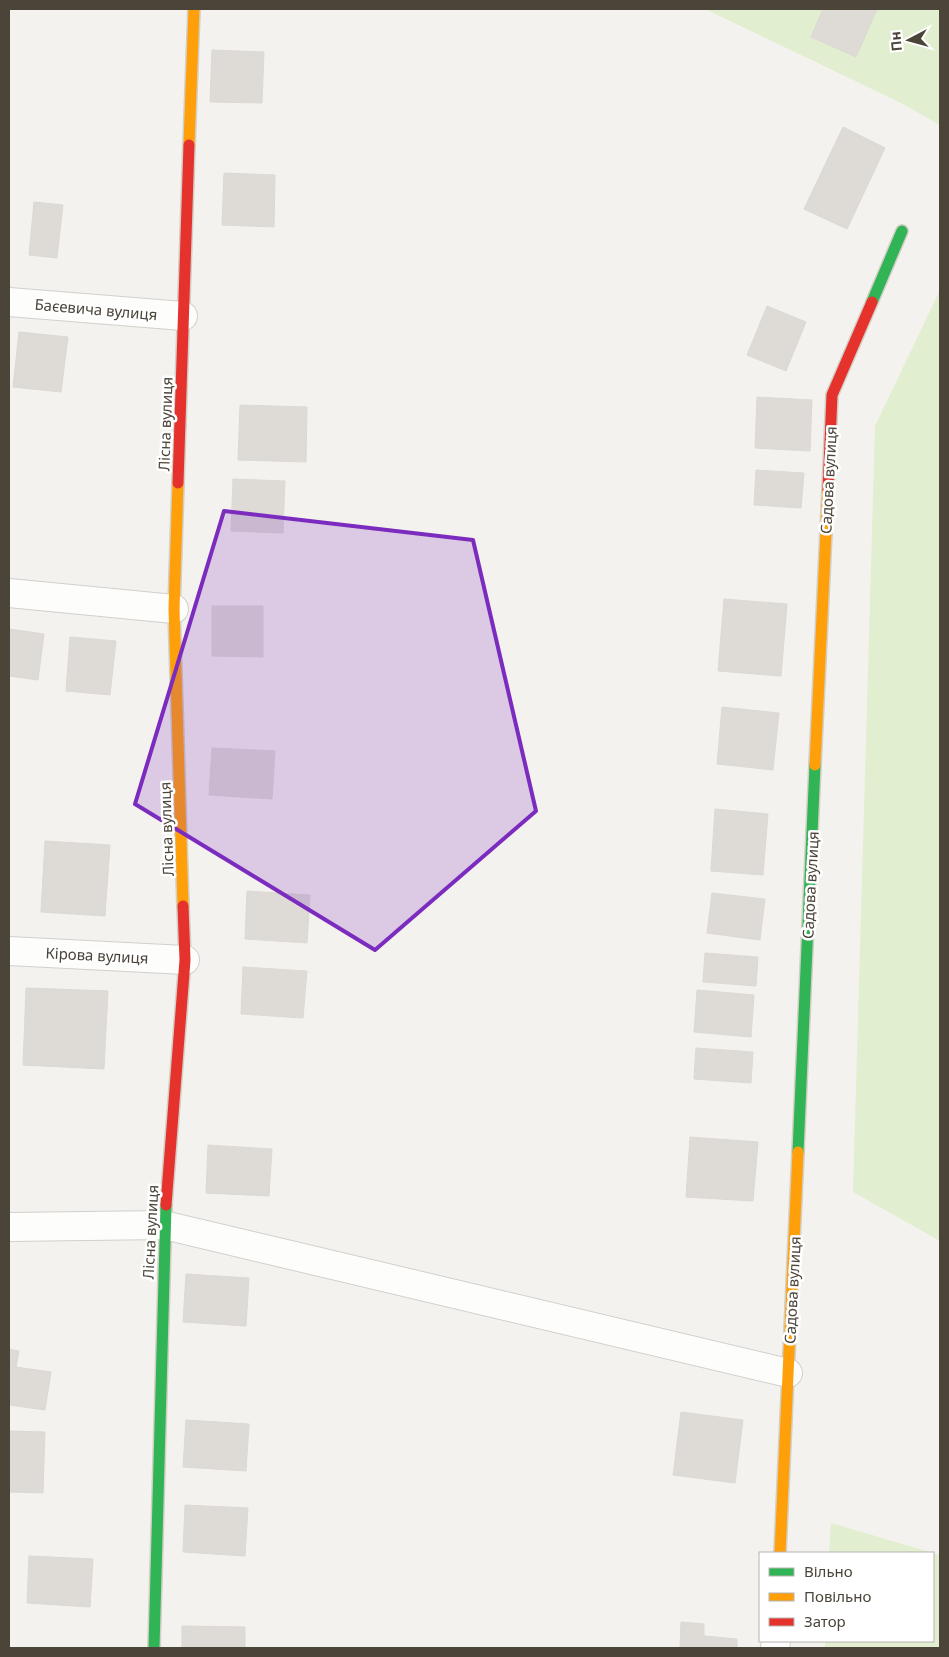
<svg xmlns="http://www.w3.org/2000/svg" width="949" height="1657" viewBox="0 0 949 1657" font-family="'Noto Sans',sans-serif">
  <rect width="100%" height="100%" fill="#f4f2ee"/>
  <!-- green -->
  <path fill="#e1eecf" d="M705,9H940V125L899,102Z
    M940,290V1241L853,1192L875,426Z
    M831,1523L940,1555V1648H825V1641H933V1553H829Z"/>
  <!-- building -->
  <path fill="#dedbd6" stroke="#dcd9d4" d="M823,9H877L856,57L811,37Z
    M212,50L264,52L262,103L210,102Z
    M843,127L885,148L847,229L804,209Z
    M224,173L275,175L274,227L222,225Z
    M34,202L63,205L57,258L29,255Z
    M767,306L806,322L786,371L747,355Z
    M19,332L68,337L61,392L13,387Z
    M757,397L812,400L810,451L755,448Z
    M240,405L307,407L306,462L238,460Z
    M756,470L804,473L801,508L754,505Z
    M233,479L285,481L283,533L231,531Z
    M724,599L787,604L781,676L718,671Z
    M212,606H263V657L212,656Z
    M9,629L44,634L38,680L9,676Z
    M70,637L116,641L110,695L66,691Z
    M722,707L779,713L773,770L717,764Z
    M212,748L275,751L272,799L209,795Z
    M715,809L768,814L763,875L711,871Z
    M45,841L110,845L105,916L41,912Z
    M247,891L310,895L307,943L245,939Z
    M712,893L765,899L760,940L707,933Z
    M705,953L758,957L756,986L703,982Z
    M243,967L307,971L303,1018L241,1014Z
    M26,988L108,991L104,1069L23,1065Z
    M697,990L754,995L751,1037L694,1032Z
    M696,1048L753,1052L751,1083L694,1079Z
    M690,1137L758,1142L753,1201L686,1197Z
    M208,1145L272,1149L269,1196L206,1193Z
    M186,1274L249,1278L246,1326L183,1322Z
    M9,1349L19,1351L16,1367L51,1372L45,1410L9,1405Z
    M681,1412L743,1420L735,1483L673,1475Z
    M186,1420L249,1424L246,1471L183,1467Z
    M9,1431L45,1432L43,1493L9,1492Z
    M185,1505L248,1508L245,1556L183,1552Z
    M29,1556L93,1559L90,1607L27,1603Z
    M681,1622L704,1624V1636L737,1639V1648H680Z
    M182,1626L245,1627V1648H182Z"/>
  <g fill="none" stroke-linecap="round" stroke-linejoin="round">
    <!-- street casing -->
    <g stroke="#d2d0cb" stroke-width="30">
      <path id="street" d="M9,302L183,316
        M9,593L174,609
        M9,951L185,960
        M9,1227L164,1225L788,1373
        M775,1648L776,1641"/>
    </g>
    <!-- fast casing -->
    <g stroke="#d3cfc5" stroke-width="14">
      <path id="fast" d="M872,302L902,231
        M798,1152L815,765
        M154,1648L166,1205"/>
    </g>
    <!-- slow casing -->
    <g stroke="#d3cfc5" stroke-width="14">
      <path id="slow" d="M189,145L194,9
        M178,483L174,609L183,906
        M815,765L828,490
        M780,1553L798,1152"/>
    </g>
    <!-- jam casing -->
    <g stroke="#d3cfc5" stroke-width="14">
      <path id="jam" d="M178,483L189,145
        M828,490L832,395L872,302
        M166,1205L185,960L183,906"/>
    </g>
    <!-- street -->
    <use href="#street" stroke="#fdfdfc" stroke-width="28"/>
    <!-- fast -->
    <use href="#fast" stroke="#30b455" stroke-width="11"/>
    <!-- slow -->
    <use href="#slow" stroke="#ff9f0a" stroke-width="11"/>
    <!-- jam -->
    <use href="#jam" stroke="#e5322d" stroke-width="11"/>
  </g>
  <!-- marked area -->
  <path fill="#7b2cbf" fill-opacity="0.2" stroke="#7b2cbf" stroke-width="4" stroke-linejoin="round" d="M224,511L473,540L536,811L375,950L135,804Z"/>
  <g text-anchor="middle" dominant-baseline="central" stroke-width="5" stroke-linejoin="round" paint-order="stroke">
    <!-- street labels -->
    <g font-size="15" fill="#4b4439" stroke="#fff">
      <text transform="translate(96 309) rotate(5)">Баєевича вулиця</text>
      <text transform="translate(165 424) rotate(-88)">Лісна вулиця</text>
      <text transform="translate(828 480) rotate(-87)">Садова вулиця</text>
      <text transform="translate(166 829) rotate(-92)">Лісна вулиця</text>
      <text transform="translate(810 885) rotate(-87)">Садова вулиця</text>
      <text transform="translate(97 955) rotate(3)">Кірова вулиця</text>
      <text transform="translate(150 1232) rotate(-87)">Лісна вулиця</text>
      <text transform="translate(792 1290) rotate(-87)">Садова вулиця</text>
    </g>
  </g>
  <!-- border -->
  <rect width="949" height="1657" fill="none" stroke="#4b4439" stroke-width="20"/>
  <!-- legend -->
  <rect x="759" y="1552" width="175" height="90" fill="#ffffff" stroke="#b7b4b0"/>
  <rect x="769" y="1568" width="25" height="8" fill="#30b455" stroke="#b7b4b0"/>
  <text x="804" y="1577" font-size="15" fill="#4b4439">Вільно</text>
  <rect x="769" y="1593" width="25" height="8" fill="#ff9f0a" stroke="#b7b4b0"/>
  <text x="804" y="1602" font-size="15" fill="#4b4439">Повільно</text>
  <rect x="769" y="1618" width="25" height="8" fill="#e5322d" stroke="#b7b4b0"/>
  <text x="804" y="1627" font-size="15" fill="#4b4439">Затор</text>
  <!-- north arrow -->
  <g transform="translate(909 40) rotate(264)" stroke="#ffffff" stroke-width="4" paint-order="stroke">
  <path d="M0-4L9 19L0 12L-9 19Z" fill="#4b4439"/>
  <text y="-8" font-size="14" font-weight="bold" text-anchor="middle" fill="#4b4439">Пн</text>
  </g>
</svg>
